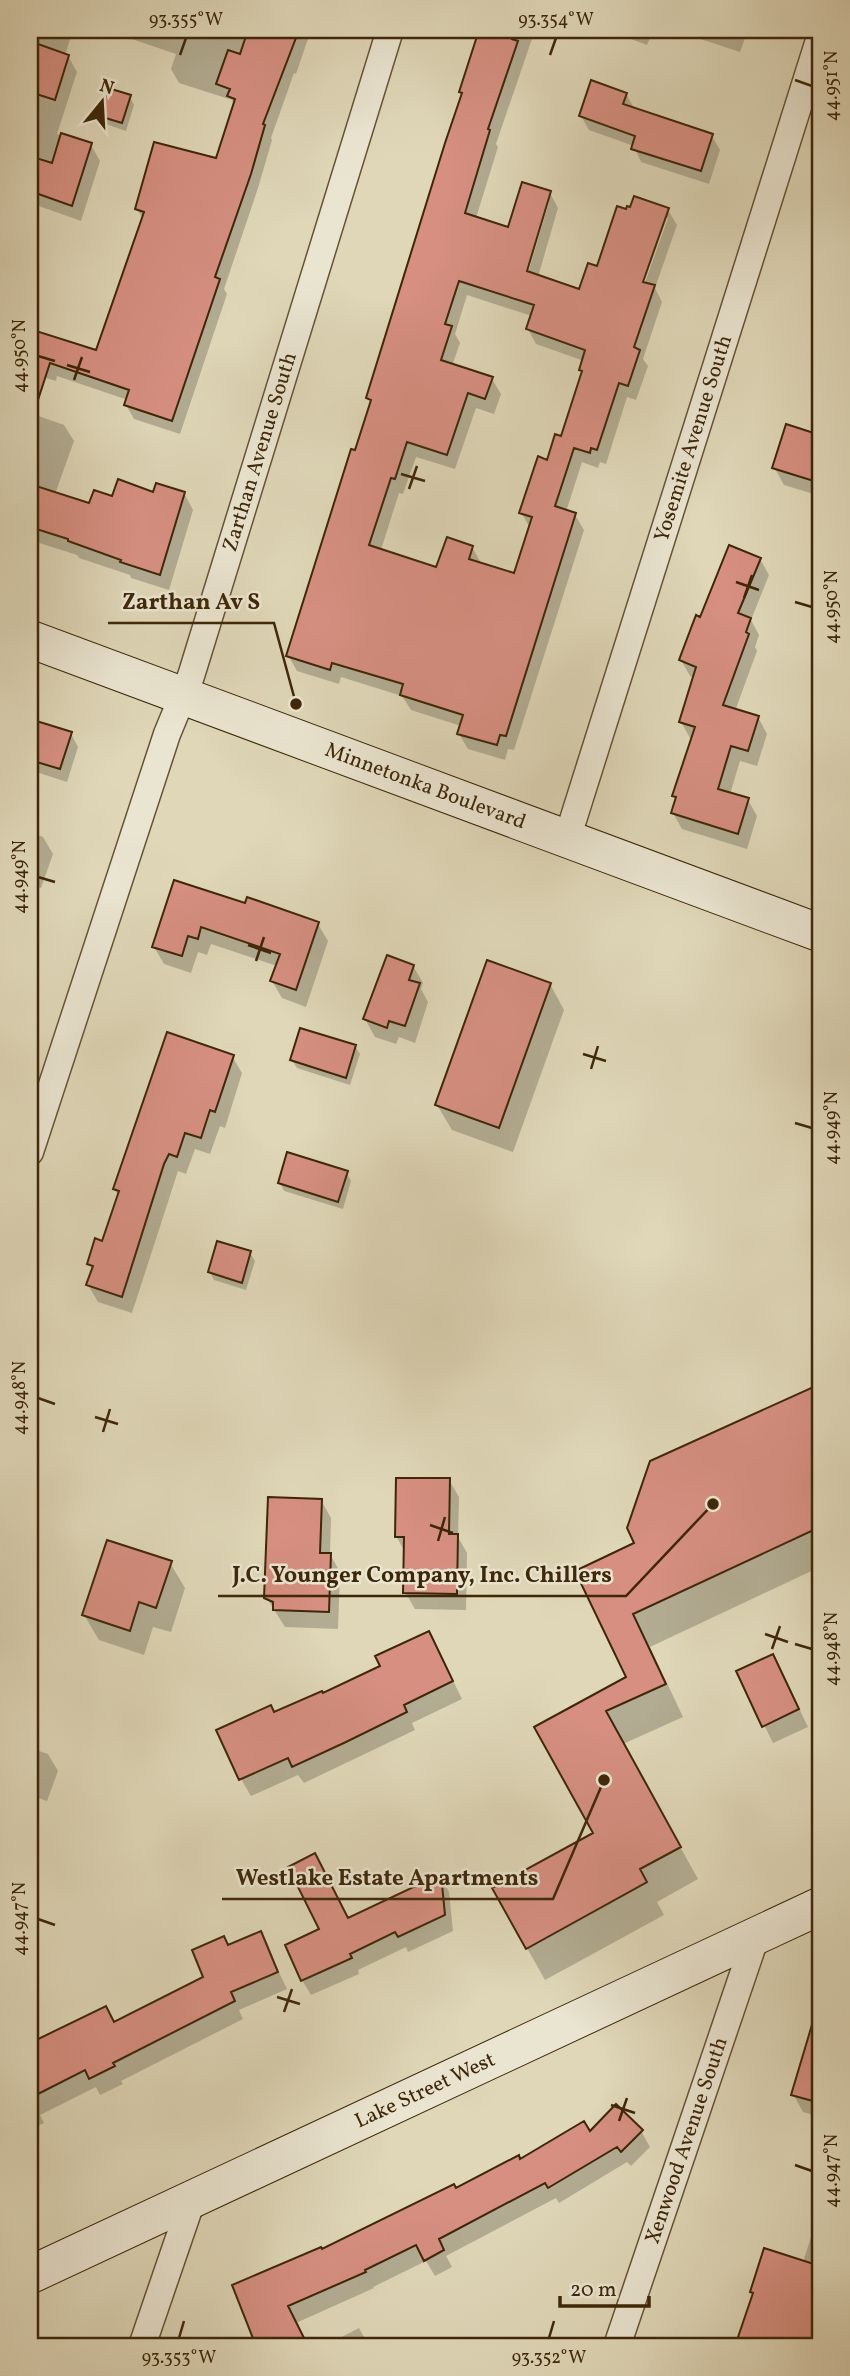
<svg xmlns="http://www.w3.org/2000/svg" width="850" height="2376" viewBox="0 0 850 2376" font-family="Vollkorn,serif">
  <rect width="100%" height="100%" fill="#dfd7b8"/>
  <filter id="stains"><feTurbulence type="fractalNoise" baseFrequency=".00286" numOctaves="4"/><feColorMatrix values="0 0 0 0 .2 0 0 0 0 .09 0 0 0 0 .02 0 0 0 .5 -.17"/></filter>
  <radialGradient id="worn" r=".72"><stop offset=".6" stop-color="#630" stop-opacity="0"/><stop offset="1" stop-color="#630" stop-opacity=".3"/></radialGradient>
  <!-- shadow -->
  <path fill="#0003" fill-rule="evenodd" d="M30,30H73L65,55L68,56L77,72L57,134L91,145L100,161L81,221L39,206L37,214L30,212Z
    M119,30H311L296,74L294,73L271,138L272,140L258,188L224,289L227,294L180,434L134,419L126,405L128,400L57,376L56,381L30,373V331L97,353L143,219L137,209L218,160L234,105L232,100L179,83L171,69L176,54L123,36Z
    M481,30H535L496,144L498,147L476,218L509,229L550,193L558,208L538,277L581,291L598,268L627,212L668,210L677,225L655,288L662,302L643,359L648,366L636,400L627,397L606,464L600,462L598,468L582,462L566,512L575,515L584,530L514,750L508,749L505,760L468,749L459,734L461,726L411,710L402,696L341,677L339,684L297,671L288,655L371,404L368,398L463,96L461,91ZM546,202H549L526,280L523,279ZM664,218H668L642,291L639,289ZM467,295L532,316L528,329L536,344L584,361L581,370L583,374L562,438L521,512L530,528L515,576L481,563L472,547L437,570L381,550L399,493L403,494L416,457L455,469L476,408L494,414L501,394L492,379L452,366L460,343L455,334Z
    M613,30H653L647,45L615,33Z
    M673,30H748L740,52Z
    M626,94L634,108L712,136L720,150L709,184L641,162L634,146L589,130L581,116Z
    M130,97L134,105L126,131L106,124L101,116Z
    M820,343V376L813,363Z
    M30,413L64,425L74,441L55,494L90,505L113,498L184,493L193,510L169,590L131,578L130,575L79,558L77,555L30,540Z
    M787,426L820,437V496L784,485L774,467Z
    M760,559L769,575L751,620L759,635L755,647L757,651L735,711L758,717L767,734L757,766L740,761L730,794L748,800L757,816L747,849L682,829L673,813L677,800L674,796L693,739L690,738L681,722L694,678L690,676L681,660L701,619Z
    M30,721L71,734L78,747L67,782L30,770Z
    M30,832L43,837L53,854L41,888L30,884Z
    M246,905L318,924L328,941L306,1007L282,998L272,981L277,966L211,944L207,955L198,952L191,973L164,964L154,947Z
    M413,966L423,983L421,989L428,1002L415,1043L399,1037L396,1044L375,1037L365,1019Z
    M550,984L564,1010L513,1152L452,1130L437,1105Z
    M355,1046L360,1054L350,1085L297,1068L292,1060Z
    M232,1056L242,1073L225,1128L220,1126L210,1154L195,1149L186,1174L178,1171L132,1313L98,1302L88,1285L93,1271L89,1264L104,1243L119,1196L114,1189Z
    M346,1172L351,1181L343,1209L284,1191L280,1183Z
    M250,1253L255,1261L246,1290L214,1280L210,1272Z
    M820,1386V1567L650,1647L683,1717L623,1744L698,1879L657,1902L664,1915L545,1980L527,1948L595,1833L537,1727L629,1677L636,1544L652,1463Z
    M449,1480L459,1497L458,1537L467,1553L466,1610L415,1609L405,1592V1552L396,1536Z
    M321,1500L331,1518L330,1554L340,1572L338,1629L285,1627L266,1597Z
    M170,1563L185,1588L171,1632L153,1627L144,1655L99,1640L84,1615Z
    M30,1641L36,1652L30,1672Z
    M438,1650L462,1699L412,1723L415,1730L304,1783L298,1775L251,1796L241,1779L274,1714Z
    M738,1672L782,1673L808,1727L773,1743Z
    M30,1748L48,1754L58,1771L47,1801L30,1795Z
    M440,1876L449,1892L453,1931L408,1952L406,1947L358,1970L359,1974L311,1995L302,1980L322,1930Z
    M260,1933L287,1989L239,2010L243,2019L121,2081L123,2084L100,2095L96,2087L40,2115L44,2123L30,2129V2053L114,2024L206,1978L228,1947Z
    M806,2050L820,2054V2117L803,2112L793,2094Z
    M641,2131L650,2147L631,2166L627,2162L559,2203L556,2198L446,2256L452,2267L435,2276L426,2261L373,2287L374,2288L296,2323L308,2346H278L276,2344L260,2346L253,2333L322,2251L520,2161L590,2134Z
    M812,2234L820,2236V2346H737L754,2295L752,2292L803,2262Z
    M359,2328L369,2346H331L330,2343Z"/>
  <!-- building -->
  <path fill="#d68f81" stroke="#3e2708" stroke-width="2" fill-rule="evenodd" d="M248,30H299L263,124L265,125L251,174L215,277L220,279L172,421L124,405L129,390L50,363L35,409L30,408V329L96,350L144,212L135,209L154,142L216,158L235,99L227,96L230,89L216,84L228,50L240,54Z
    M479,30H515L512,39L518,41L488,129L490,130L465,213L508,227L522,182L551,191L527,271L579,289L588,263L597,266L617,206L626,209L627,206L630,207L634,196L669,208L643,282L655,285L634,347L640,350L628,386L619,383L597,450L591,448L590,453L574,448L555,506L576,513L506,736L500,735L497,745L457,734L463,715L400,695L403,684L332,663L330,670L286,656L351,449L355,450L371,400L366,398L445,143L462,93L459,92ZM459,281L534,305L526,329L585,350L579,370L582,371L561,436L555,434L547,460L538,456L519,513L532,517L514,573L469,559L473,546L447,537L436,567L369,545L391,478L395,479L407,442L447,455L468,393L485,399L493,377L441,360L452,326L445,324Z
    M38,44L69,55L55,100L30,92V49L36,51Z
    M591,80L627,93L623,104L713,134L701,171L631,149L635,136L579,116Z
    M108,88L131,95L122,123L99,116Z
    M61,133L92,143L72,206L30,191V156L52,163Z
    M786,424L820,435V483L772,468Z
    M118,479L153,492L156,483L185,492L160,575L120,562L121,560L68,541V539L30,527V484L89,503L94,490L112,496Z
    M729,545L761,558L738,613L751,618L746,632L749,634L723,705L759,716L748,751L731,746L718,789L749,798L738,834L671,813L676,797L672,796L695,727L679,722L696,667L679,660L696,615L700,617Z
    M30,719L72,732L60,769L30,760Z
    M174,880L245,903L247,897L319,922L296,990L270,981L280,954L201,927L198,939L188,936L182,956L152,947Z
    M387,955L414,965L409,980L420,983L405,1026L389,1021L387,1028L363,1019Z
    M487,960L551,983L499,1128L435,1105Z
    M300,1028L356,1045L346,1078L290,1060Z
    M167,1032L234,1055L215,1112L210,1110L201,1138L185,1133L177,1157L169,1154L164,1164L122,1297L86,1285L93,1266L87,1264L95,1238L102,1241L119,1191L113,1189Z
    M287,1152L348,1171L338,1202L278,1183Z
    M217,1241L251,1251L242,1283L208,1272Z
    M820,1384V1527L633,1614L666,1684L606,1711L681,1847L640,1869L647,1882L526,1949L492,1888L593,1833L534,1727L626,1677L575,1571L634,1543L627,1528L650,1461Z
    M396,1478H450L449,1534H458L457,1594L403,1593L404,1537H395Z
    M268,1497L322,1499L320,1553H331L329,1612L273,1610V1602L264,1598Z
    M107,1540L172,1561L156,1608L139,1602L130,1631L82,1615Z
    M429,1631L453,1681L404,1705L407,1712L346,1742L292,1767L288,1758L239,1780L216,1730L271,1705L274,1712L322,1691L323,1693L380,1666L375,1656Z
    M773,1654L799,1709L762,1727L736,1671Z
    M315,1853L348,1918L441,1874L445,1915L398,1937L395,1932L350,1954L352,1958L301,1981L285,1945L319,1929L288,1867Z
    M261,1931L278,1972L231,1992L235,2001L113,2063L115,2066L89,2079L85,2070L30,2098V2043L106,2006L114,2022L203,1977L192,1950L224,1936L228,1945Z
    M814,2018H820V2103L791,2095Z
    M616,2104L643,2130L621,2152L617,2147L548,2188L545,2183L439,2239L444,2250L424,2261L416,2245L365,2270L366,2272L288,2306L308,2346H256L232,2285L321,2247L322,2249L454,2184L456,2188L519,2155L520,2159L584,2121L590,2131Z
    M764,2248L820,2266V2336L817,2346H735L753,2293L750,2292Z"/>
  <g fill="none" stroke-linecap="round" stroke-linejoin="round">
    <!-- street casing -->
    <g stroke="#665334" stroke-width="29">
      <g id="street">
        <path id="s1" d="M567,839L820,37"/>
        <path id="s2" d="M30,1152L167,734L191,676L390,30"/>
        <path d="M142,2346L192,2200"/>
        <path id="s3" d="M617,2346L756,1936"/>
      </g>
    </g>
    <!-- secondary casing -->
    <g stroke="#3e2708" stroke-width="39">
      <g id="secondary">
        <path id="s4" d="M30,639L820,933"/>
        <path id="s5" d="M30,2275L820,1906"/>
      </g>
    </g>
    <!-- street -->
    <use href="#street" stroke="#eae5d1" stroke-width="26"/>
    <!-- secondary -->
    <use href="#secondary" stroke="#eae5d1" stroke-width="37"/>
  </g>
  <!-- ticks -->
  <path fill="none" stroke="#3e2708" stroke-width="2.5" d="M180,55L186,38M550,55L556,38M795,80L812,86M38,356L55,361M67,365L90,372M74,380L82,357M401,474L425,481M409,489L417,466M736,582L759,590M744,598L752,575M795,602L812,607M38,877L55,882M248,945L271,953M256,961L264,937M583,1054L606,1061M591,1069L598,1046M795,1123L812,1128M38,1398L55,1404M95,1417L118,1424M103,1432L110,1409M430,1525L453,1533M438,1541L445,1517M765,1634L788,1642M795,1644L812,1649M772,1649L780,1626M38,1919L55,1925M277,1997L300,2004M284,2012L292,1989M611,2105L635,2113M619,2121L627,2098M795,2165L812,2171M179,2338L184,2321M549,2338L554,2321"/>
  <g text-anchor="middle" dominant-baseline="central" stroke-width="5" stroke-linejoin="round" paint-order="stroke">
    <!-- street labels -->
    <g font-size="21" fill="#3e2708" stroke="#eae5d1">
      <text stroke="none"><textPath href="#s1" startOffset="420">Yosemite Avenue South</textPath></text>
      <text stroke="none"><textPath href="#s2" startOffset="737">Zarthan Avenue South</textPath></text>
      <text stroke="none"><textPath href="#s4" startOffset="422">Minnetonka Boulevard</textPath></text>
      <text stroke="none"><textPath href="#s5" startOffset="436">Lake Street West</textPath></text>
      <text stroke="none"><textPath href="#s3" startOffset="217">Xenwood Avenue South</textPath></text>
    </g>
  </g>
  <!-- callouts -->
  <path fill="none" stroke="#3e2708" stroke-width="2.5" d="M296 704L274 623H108M713 1504L626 1596H218M604 1780L553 1899H222"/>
  <g fill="#3e2708" stroke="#eae5d1" stroke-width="2.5">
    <circle cx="296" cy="704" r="7"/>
    <circle cx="713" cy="1504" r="7"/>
    <circle cx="604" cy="1780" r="7"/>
  </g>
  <g font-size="23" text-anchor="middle" font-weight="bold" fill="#3e2708" stroke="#eae5d1" stroke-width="5" stroke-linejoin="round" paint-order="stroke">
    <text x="191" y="609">Zarthan Av S</text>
    <text x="422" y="1582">J.C. Younger Company, Inc. Chillers</text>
    <text x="387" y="1885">Westlake Estate Apartments</text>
  </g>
  <!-- margin -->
  <rect width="850" height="2376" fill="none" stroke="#dfd7b8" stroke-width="77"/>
  <!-- north arrow -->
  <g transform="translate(102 102) rotate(18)" stroke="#eae5d1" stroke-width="5" paint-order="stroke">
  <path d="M0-5L12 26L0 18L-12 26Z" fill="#3e2708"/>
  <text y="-10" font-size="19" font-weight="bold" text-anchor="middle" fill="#3e2708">N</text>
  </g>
  <!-- scale -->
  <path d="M560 2296v10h89v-10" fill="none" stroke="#3e2708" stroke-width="3.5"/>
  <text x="570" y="2296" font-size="21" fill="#3e2708" stroke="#eae5d1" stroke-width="5" paint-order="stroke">20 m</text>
  <rect x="38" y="38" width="774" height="2300" fill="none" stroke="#3e2708" stroke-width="2.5"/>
  <g font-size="18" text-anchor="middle" fill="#3e2708">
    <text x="186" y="25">93.355°W</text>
    <text x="556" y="25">93.354°W</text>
    <text transform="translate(831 86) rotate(-90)" y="6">44.951°N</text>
    <text transform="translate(19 356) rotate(-90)" y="6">44.950°N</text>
    <text transform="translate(831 607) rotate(-90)" y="6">44.950°N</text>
    <text transform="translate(19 877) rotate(-90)" y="6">44.949°N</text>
    <text transform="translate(831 1128) rotate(-90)" y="6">44.949°N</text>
    <text transform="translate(19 1398) rotate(-90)" y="6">44.948°N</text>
    <text transform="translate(831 1649) rotate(-90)" y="6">44.948°N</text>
    <text transform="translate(19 1919) rotate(-90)" y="6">44.947°N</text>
    <text transform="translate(831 2171) rotate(-90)" y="6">44.947°N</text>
    <text x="179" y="2363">93.353°W</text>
    <text x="549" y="2363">93.352°W</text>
  </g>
  <rect width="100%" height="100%" filter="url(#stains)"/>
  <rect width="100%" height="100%" fill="url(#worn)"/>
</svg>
